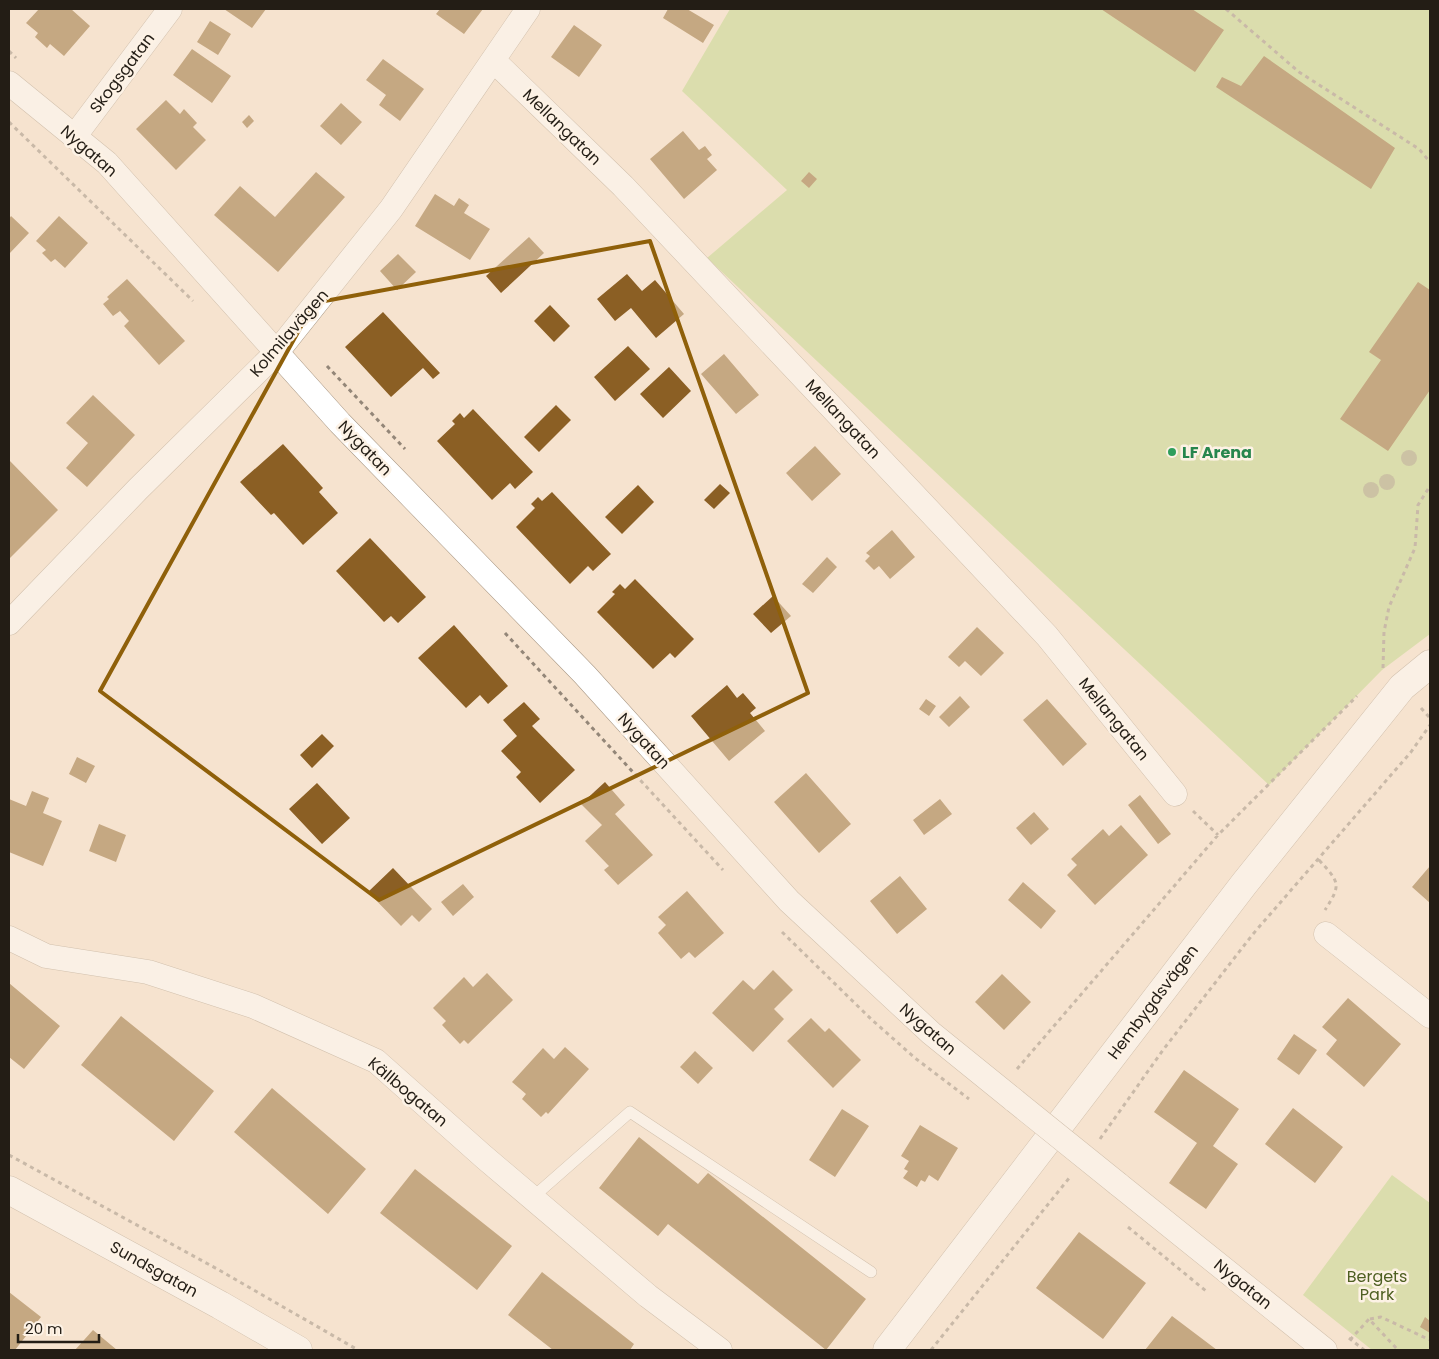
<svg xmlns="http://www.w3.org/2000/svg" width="1439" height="1359" viewBox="0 0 1439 1359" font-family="Poppins,sans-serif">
  <rect width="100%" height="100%" fill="#f6e3cf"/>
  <!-- green -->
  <path fill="#bbd683" d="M730,9H1430V634L1382,670L1269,785L707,258L787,190L682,91Z
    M1392,1175L1430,1203V1350H1372L1303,1295Z"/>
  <!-- building -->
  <path fill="#8b5f24" d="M39,9H71L90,26L64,56L50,44L47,48L35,37L38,33L26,23Z
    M224,9H266L252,28Z
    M440,9H483L464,34L436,14Z
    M668,9H687L714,25L703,43L663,18Z
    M1101,9H1192L1224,30L1195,72Z
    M210,21L231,34L218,55L197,42Z
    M574,25L602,45L579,77L551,57Z
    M192,49L231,76L212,103L173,75Z
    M1264,56L1395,148L1371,189L1216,87L1222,77L1241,86Z
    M383,59L424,89L400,121L379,105L386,95L366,80Z
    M166,100L180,114L184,109L197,123L193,127L206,140L176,170L136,129Z
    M341,103L362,122L341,145L320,126Z
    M249,115L254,121L247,128L242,122Z
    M683,131L699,150L705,146L712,155L707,159L717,170L684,199L650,159Z
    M316,172L345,197L278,272L214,215L240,186L275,217Z
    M809,172L817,179L809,188L801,181Z
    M435,194L454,206L459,198L469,205L464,213L490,229L470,260L415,226Z
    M11,216L29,233L9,254V219Z
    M59,216L88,243L65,268L55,259L51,262L42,253L46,250L36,241Z
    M529,237L544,253L501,293L486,276Z
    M398,254L416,272L397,290L380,271Z
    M627,274L642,291L655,280L684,314L656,338L631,308L615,321L597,299Z
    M127,279L185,341L159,365L124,326L129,321L120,311L113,316L103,304L109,299L107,297Z
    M1418,282L1430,290V390L1388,451L1340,419L1381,360L1369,352Z
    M550,305L570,326L554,342L534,321Z
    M383,312L440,373L433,379L423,368L391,397L345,347Z
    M628,346L650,369L615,401L594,377Z
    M724,354L759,395L736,414L701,374Z
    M669,367L691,391L663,418L640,394Z
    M93,395L135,435L87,487L66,468L88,443L66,423Z
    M556,405L571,420L539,452L524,437Z
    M473,409L533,472L515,489L510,483L492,500L437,441L455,424L452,421L460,413L464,418Z
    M283,444L323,488L319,492L338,513L303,545L274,513L271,515L240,482Z
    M815,446L841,474L812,501L786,473Z
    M9,460L58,510L9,559Z
    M720,484L730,493L714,509L704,500Z
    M638,485L654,502L622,534L605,517Z
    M552,492L611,554L593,571L588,566L570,584L516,527L535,508L531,504L538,497L542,501Z
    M892,530L915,557L890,579L879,566L874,570L865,561L870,556L866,553Z
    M370,538L426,597L398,623L391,616L384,622L336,571Z
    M827,557L837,567L813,593L802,584Z
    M635,579L694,639L675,658L670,653L653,669L597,612L615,594L612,592L620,584L625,589Z
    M773,596L791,616L771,633L753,614Z
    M454,625L508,686L488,704L480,695L466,708L418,658Z
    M977,627L1004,653L981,676L965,661L959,667L948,657Z
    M727,685L737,698L743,693L756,708L750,713L765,731L729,761L691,716Z
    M960,696L970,707L949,727L939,717Z
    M926,699L936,706L929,716L919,709Z
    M1047,699L1087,744L1063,766L1023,720Z
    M524,702L540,719L532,726L575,770L540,803L516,777L521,772L501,751L517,736L503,720Z
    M322,734L334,746L312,768L300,755Z
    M77,757L95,766L86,783L69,774Z
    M806,773L851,824L819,853L774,802Z
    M605,782L625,805L615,814L653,855L618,885L604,870L609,866L607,864L585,841L602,825L581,804Z
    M317,783L350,818L322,844L289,809Z
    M32,791L49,798L43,813L62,821L43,866L9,852V799L26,806Z
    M1140,795L1171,834L1158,844L1128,805Z
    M940,799L952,814L924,835L913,820Z
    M1034,812L1049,829L1031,845L1016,828Z
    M99,824L126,835L116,862L89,851Z
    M1121,825L1148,855L1095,905L1067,875L1077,865L1071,859L1103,829L1109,836Z
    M1430,866V903L1412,887Z
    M393,868L432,909L419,922L412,915L401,926L368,892Z
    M900,876L927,909L897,934L870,901Z
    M1023,882L1056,911L1041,929L1008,900Z
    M463,884L474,897L453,916L441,902Z
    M687,891L724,933L695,958L689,952L681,959L658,933L666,925L658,917Z
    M773,970L793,990L774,1009L784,1019L753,1052L712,1013L743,980L754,990Z
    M487,973L513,1000L468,1044L464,1040L460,1044L442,1025L446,1021L433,1008L464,977L473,987Z
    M1002,974L1031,1002L1004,1030L975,1002Z
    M9,983L60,1026L24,1069L9,1057Z
    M1348,998L1401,1044L1364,1087L1326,1054L1337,1040L1322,1027Z
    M121,1016L214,1091L174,1141L81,1065Z
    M811,1018L825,1032L829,1028L861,1060L833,1088L787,1041Z
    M1294,1034L1317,1050L1299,1075L1277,1059Z
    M565,1047L589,1069L548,1114L546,1112L541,1117L522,1099L526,1094L512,1082L543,1048L554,1059Z
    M695,1051L713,1068L698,1084L680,1067Z
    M1184,1070L1239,1109L1213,1146L1238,1164L1206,1209L1169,1183L1197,1143L1154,1112Z
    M272,1088L366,1169L328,1214L234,1132Z
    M1293,1108L1343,1147L1315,1183L1265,1144Z
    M842,1109L869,1126L835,1177L809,1160Z
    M920,1125L958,1148L938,1181L929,1175L925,1182L921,1180L917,1187L903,1178L908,1171L904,1169L909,1161L901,1156Z
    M639,1137L698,1184L708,1173L866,1299L826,1350L668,1224L658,1236L599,1188Z
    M415,1169L512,1246L477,1290L380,1213Z
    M1079,1232L1146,1283L1103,1339L1036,1288Z
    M542,1272L634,1344L630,1350H553L508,1315Z
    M9,1292L41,1317L15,1350H9Z
    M1172,1316L1217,1350H1145Z
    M1425,1317L1430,1321V1333L1420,1327Z
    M93,1330L117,1350H75Z"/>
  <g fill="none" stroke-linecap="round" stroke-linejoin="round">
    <!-- lane casing -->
    <g stroke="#a89784" stroke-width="12">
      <path id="lane" d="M532,1198L630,1112L871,1272"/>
    </g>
    <!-- street casing -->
    <g stroke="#a89784" stroke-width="25">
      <path id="street" d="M493,60L623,186L1047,636L1175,794
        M9,83L107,163L340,423L585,675L789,901L931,1033L1015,1101
        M74,137L170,9
        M9,623L138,489L277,352L391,209L528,9
        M1326,934L1430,1016
        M9,938L46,956L148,972L253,1006L376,1061L484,1157L648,1296L720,1350
        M1118,1184L1325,1350"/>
    </g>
    <!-- secondary casing -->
    <g stroke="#a89784" stroke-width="29">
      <path id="secondary" d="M9,1190L220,1305L298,1350
        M887,1350L1244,884L1402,687L1430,664"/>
    </g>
    <!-- path -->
    <path stroke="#938678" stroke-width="3" stroke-dasharray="4 4" stroke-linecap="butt" d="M1226,9L1299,72L1419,149L1430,162
      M9,51L16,58
      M9,122L193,301
      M327,366L405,449
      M505,633L723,870
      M1383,668L1384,632L1389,607L1415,548L1418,505L1430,486
      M1421,708L1430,718
      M1193,811L1218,835
      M1319,860C1339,882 1342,884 1325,910
      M782,932L871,1019L915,1058L969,1099
      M1017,1069L1218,835L1357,696
      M1100,1139L1163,1050L1253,934L1411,752L1430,725
      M9,1155L219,1270L358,1350
      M1128,1227L1206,1291
      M1370,1319L1381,1317L1430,1340
      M1349,1338L1364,1350
      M1350,1340L1369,1319L1398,1350
      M931,1350L1070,1177"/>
    <!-- lane -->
    <use href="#lane" stroke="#fff" stroke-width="11"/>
    <!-- street -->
    <use href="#street" stroke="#fff" stroke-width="24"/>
    <!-- secondary -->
    <use href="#secondary" stroke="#fff" stroke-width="28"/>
    <!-- street-bridge casing -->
    <g stroke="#a89784" stroke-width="25" stroke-linecap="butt">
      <path id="street-bridge" d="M1015,1101L1118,1184"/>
    </g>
    <!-- street-bridge -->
    <use href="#street-bridge" stroke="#fff" stroke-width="24"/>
  </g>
  <!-- trees -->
  <g fill="#9a9a70">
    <circle cx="1409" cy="458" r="8"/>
    <circle cx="1387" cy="482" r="8"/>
    <circle cx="1371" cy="490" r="8"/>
  </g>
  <!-- marked area -->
  <path d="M0 0H1439V1359H0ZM650,241L808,693L379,900L100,691L314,303Z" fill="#f6e3cf" fill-opacity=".55" fill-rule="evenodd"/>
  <path fill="none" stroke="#8f600a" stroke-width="4" stroke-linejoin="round" d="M650,241L808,693L379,900L100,691L314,303Z"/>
  <!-- markers -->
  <circle fill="#2e9e5b" stroke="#fdf2e5" stroke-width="2" cx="1172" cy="452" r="5"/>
  <g text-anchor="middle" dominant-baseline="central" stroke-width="5" stroke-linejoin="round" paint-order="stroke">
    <!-- street labels -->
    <g font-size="16" fill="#231d15" stroke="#fdf2e5">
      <text transform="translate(122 73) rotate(-53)">Skogsgatan</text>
      <text transform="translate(562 127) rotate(44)">Mellangatan</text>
      <text transform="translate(89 151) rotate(41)">Nygatan</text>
      <text transform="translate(289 333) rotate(-49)">Kolmilavägen</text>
      <text transform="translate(843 419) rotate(47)">Mellangatan</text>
      <text transform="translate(365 448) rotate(46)">Nygatan</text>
      <text transform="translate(1114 719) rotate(51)">Mellangatan</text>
      <text transform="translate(644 741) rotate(48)">Nygatan</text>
      <text transform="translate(1153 1002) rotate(-53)">Hembygdsvägen</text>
      <text transform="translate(928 1029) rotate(41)">Nygatan</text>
      <text transform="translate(408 1092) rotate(40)">Källbogatan</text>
      <text transform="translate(154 1269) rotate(29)">Sundsgatan</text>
      <text transform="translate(1243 1284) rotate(39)">Nygatan</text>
    </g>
    <!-- leisure labels -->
    <g font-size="16" font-weight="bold" fill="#27864d" stroke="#fdf2e5" text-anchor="start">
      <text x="1182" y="452">LF Arena</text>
    </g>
    <!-- park labels -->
    <g font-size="16" fill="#4e5f22" stroke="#fdf2e5">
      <text x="1377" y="1276">Bergets<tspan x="1377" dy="18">Park</tspan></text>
    </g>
  </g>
  <!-- border -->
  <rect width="1439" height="1359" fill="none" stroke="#231d15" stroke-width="20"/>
  <!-- scale -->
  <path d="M18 1334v8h81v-8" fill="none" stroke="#231d15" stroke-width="2.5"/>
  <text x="25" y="1334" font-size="15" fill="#231d15" stroke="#fdf2e5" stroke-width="4" paint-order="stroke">20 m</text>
</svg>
